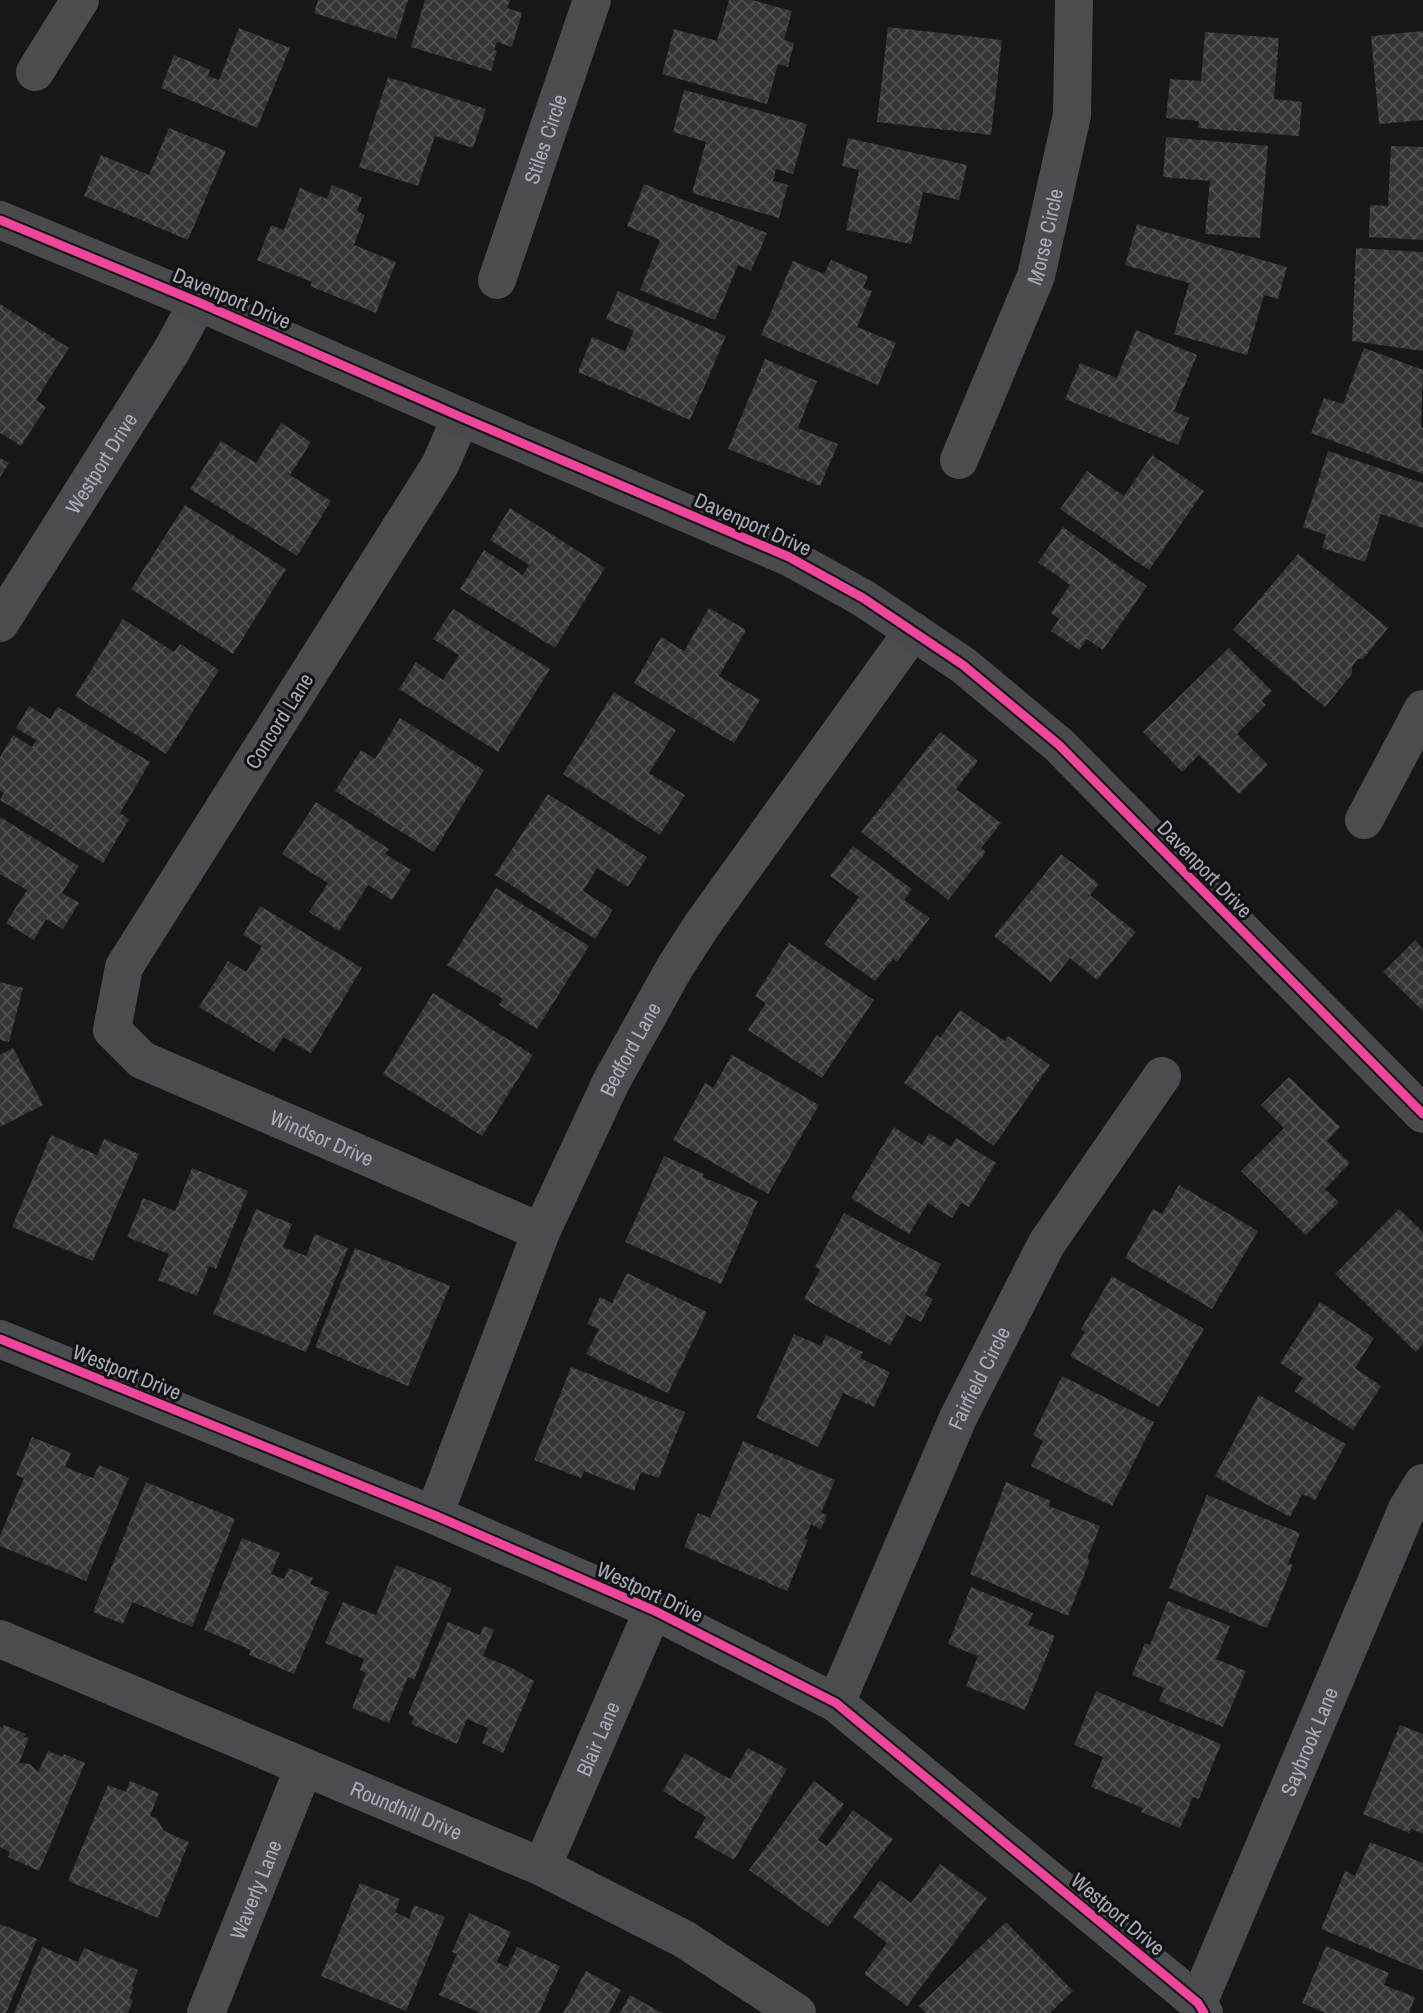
<svg xmlns="http://www.w3.org/2000/svg" width="1423" height="2013" viewBox="0 0 1423 2013" font-family="'Archivo Narrow',sans-serif">
  <defs>
    <pattern id="building-cross-hatch" width="8" height="8" patternUnits="userSpaceOnUse" patternTransform="scale(1.75)"><rect width="8" height="8" fill="#353536"/><path d="M0 0l8 8M0 8l8-8" fill="none" stroke="#4f5051"/></pattern>
  </defs>
  <rect width="100%" height="100%" fill="#171717"/>
  <!-- building -->
  <path fill="url(#building-cross-hatch)" d="M318,0H408L396,39L314,13Z
    M425,0H510L507,8L522,13L512,47L497,42L494,50L497,51L491,71L411,47Z
    M729,0H752L792,11L784,40L794,43L788,67L778,64L767,104L662,74L674,29L717,41Z
    M888,27L1002,40L991,135L877,122Z
    M239,28L290,48L257,128L161,88L174,55L210,70L208,76L219,80Z
    M1423,31V120L1379,124L1371,36Z
    M1205,32L1279,38L1274,99L1302,102L1299,136L1198,128L1199,121L1166,118L1170,79L1201,81Z
    M388,77L486,109L473,148L435,136L418,186L359,167Z
    M684,90L807,124L793,174L776,169L773,181L788,185L779,218L692,193L706,142L673,132Z
    M169,128L226,151L188,240L84,196L101,155L149,175Z
    M1166,137L1268,146L1260,238L1205,234L1210,181L1163,177Z
    M848,138L967,165L959,200L923,192L911,244L846,230L859,170L842,166Z
    M1391,146L1423,147V240L1369,237L1370,205L1388,206Z
    M644,184L767,233L751,271L738,265L715,320L640,290L660,240L627,226Z
    M332,185L362,197L357,211L365,215L354,245L396,262L376,313L310,286L312,282L257,260L271,225L284,230L300,188L327,199Z
    M1137,224L1287,267L1278,299L1264,295L1247,355L1174,334L1189,283L1125,265Z
    M1356,248L1423,252V351L1352,341Z
    M831,260L868,276L863,288L872,291L857,327L896,343L878,385L761,335L793,261L824,274Z
    M618,291L726,336L690,420L578,372L592,337L625,351L634,331L606,319Z
    M0,304L69,348L36,400L46,407L21,446L0,433Z
    M1136,330L1197,355L1174,411L1189,418L1178,445L1065,399L1080,363L1117,378Z
    M1364,348L1423,370L1421,427L1423,428V474L1311,433L1324,398L1343,404Z
    M765,359L817,381L798,428L838,444L820,486L728,449Z
    M281,423L311,442L290,475L331,501L297,556L190,489L221,441L256,463Z
    M1328,451L1423,483V528L1381,514L1365,562L1322,548L1326,535L1303,527Z
    M1152,455L1204,491L1149,570L1060,509L1087,471L1124,496Z
    M0,458L9,463L0,477Z
    M185,505L286,569L233,654L131,589Z
    M510,508L605,568L555,648L460,589L484,550L523,575L529,565L490,540Z
    M1063,527L1147,586L1103,650L1087,639L1079,650L1051,631L1059,619L1051,613L1070,585L1038,562Z
    M1298,554L1388,628L1363,659H1358L1352,667V674L1325,707L1233,630Z
    M709,608L746,630L719,676L760,700L734,743L634,683L661,637L684,651Z
    M453,609L550,669L498,752L399,689L416,662L443,680L459,655L433,639Z
    M123,619L174,652L180,644L219,670L166,754L75,696Z
    M1229,648L1272,691L1262,701L1266,705L1237,734L1268,765L1239,794L1199,755L1182,772L1143,732Z
    M614,692L676,730L649,773L685,795L660,835L563,774Z
    M29,706L50,719L58,707L150,762L120,813L129,819L103,863L0,800L4,793L0,791V757L13,735L32,747L36,740L16,728Z
    M400,718L484,770L434,852L335,791L361,750L375,759Z
    M940,732L978,761L956,789L1001,823L981,848L986,852L948,900L861,832Z
    M548,794L647,857L628,887L597,868L583,891L613,910L595,939L495,875Z
    M316,802L389,849L385,854L411,870L392,900L368,885L339,931L309,912L328,883L282,854Z
    M0,817L79,866L62,893L79,903L63,929L46,919L34,940L6,923L27,890L0,874Z
    M853,846L912,889L904,900L930,918L897,962L893,959L875,981L824,944L859,897L830,876Z
    M1061,854L1099,884L1090,895L1136,932L1097,980L1070,958L1051,982L994,936Z
    M496,888L589,946L537,1029L499,1005L503,999L447,965Z
    M260,906L362,968L311,1053L283,1037L274,1052L199,1007L228,961L246,972L262,946L243,935Z
    M1415,940L1423,949V1011L1383,972Z
    M789,943L874,1000L822,1078L748,1030L766,1003L755,996Z
    M0,982L23,988L9,1042L0,1040Z
    M433,993L533,1055L482,1136L383,1074Z
    M960,1010L1005,1041L1008,1036L1050,1065L994,1146L904,1083L937,1035L940,1038Z
    M13,1048L43,1105L0,1127V1055Z
    M732,1055L819,1105L768,1194L673,1140L705,1083L713,1088Z
    M1289,1077L1340,1127L1327,1141L1350,1163L1325,1189L1339,1202L1306,1235L1241,1171L1284,1128L1261,1105Z
    M894,1127L922,1145L929,1133L951,1147L956,1138L996,1163L969,1207L961,1203L952,1218L928,1203L909,1234L851,1198Z
    M51,1135L97,1155L104,1139L139,1154L93,1261L12,1227Z
    M664,1156L704,1174L703,1177L758,1201L721,1284L625,1242Z
    M192,1168L248,1191L216,1269L209,1266L197,1296L158,1280L169,1254L127,1237L143,1198L175,1211Z
    M1179,1185L1258,1231L1212,1309L1125,1258L1153,1209L1162,1214Z
    M256,1209L292,1224L283,1247L306,1256L315,1234L348,1248L306,1352L213,1314Z
    M1399,1209L1423,1232V1344L1416,1352L1335,1274Z
    M844,1213L941,1264L925,1295L933,1299L921,1322L907,1315L890,1345L804,1299L820,1269L815,1267Z
    M355,1248L450,1286L408,1386L315,1347Z
    M627,1273L707,1312L668,1393L586,1354L599,1329L587,1324L600,1297L612,1303Z
    M1112,1276L1204,1329L1159,1407L1070,1356L1085,1332L1081,1329Z
    M1320,1302L1374,1338L1355,1368L1381,1386L1353,1430L1294,1391L1303,1378L1280,1363Z
    M794,1334L821,1346L826,1335L863,1352L860,1358L890,1372L874,1407L843,1393L818,1447L756,1418Z
    M571,1367L685,1412L659,1478L641,1472L634,1491L584,1471L581,1478L534,1460Z
    M1062,1376L1154,1422L1112,1506L1031,1466L1043,1441L1033,1435Z
    M1259,1395L1346,1444L1315,1500L1302,1494L1290,1517L1215,1476Z
    M32,1437L71,1453L65,1467L93,1478L99,1465L129,1478L86,1581L0,1546V1536L24,1478L16,1475Z
    M743,1441L835,1480L821,1513L827,1515L821,1529L811,1524L805,1538L808,1540L787,1591L684,1547L698,1513L710,1518Z
    M146,1482L235,1519L192,1627L132,1602L123,1624L93,1612Z
    M1006,1482L1051,1501L1049,1506L1100,1526L1087,1559L1090,1560L1068,1616L970,1574Z
    M1207,1495L1300,1533L1288,1564L1293,1565L1267,1628L1169,1588Z
    M242,1538L280,1553L271,1574L284,1579L289,1568L313,1578L310,1584L329,1592L294,1674L249,1655L251,1650L204,1630Z
    M396,1565L452,1588L414,1680L408,1677L389,1723L352,1708L366,1673L360,1670L364,1659L325,1643L343,1602L376,1615Z
    M971,1587L1033,1613L1028,1625L1055,1636L1025,1710L966,1686L978,1656L948,1644Z
    M1168,1601L1230,1626L1216,1659L1246,1671L1223,1727L1159,1701L1164,1688L1132,1675L1145,1643L1150,1645Z
    M448,1622L480,1635L484,1626L494,1630L483,1656L512,1668L534,1681L503,1753L482,1743L488,1728L467,1719L457,1744L411,1724L414,1717L408,1714Z
    M1096,1691L1221,1744L1199,1799L1193,1797L1180,1828L1141,1812L1143,1808L1091,1787L1103,1757L1074,1745Z
    M4,1725L26,1734L24,1737L29,1738L19,1763L30,1764L38,1772L48,1751L63,1757L64,1754L85,1763L39,1871L8,1857L10,1852L0,1847V1727L3,1728Z
    M1400,1725L1423,1734V1834L1411,1829L1409,1833L1363,1814Z
    M748,1748L787,1769L734,1860L694,1837L706,1817L663,1791L685,1753L730,1779Z
    M130,1781L159,1793L150,1816L157,1819L164,1831L189,1842L158,1918L68,1881L108,1785L126,1792Z
    M814,1781L844,1804L818,1840L827,1846L853,1810L893,1839L828,1927L749,1870Z
    M1370,1842L1423,1863V1971L1321,1929L1345,1871L1355,1876Z
    M940,1864L987,1898L907,2006L864,1974L887,1943L853,1917L880,1880L911,1903Z
    M360,1883L400,1899L395,1912L409,1919L414,1905L445,1917L406,2011L321,1976Z
    M469,1913L511,1932L497,1962L508,1967L517,1947L560,1966L539,2013H481L439,1995L457,1954L452,1952Z
    M1006,1922L1073,1991L1050,2013H926L919,2006Z
    M0,1924L37,1939L6,2013H0Z
    M1326,1946L1389,1973L1384,1985L1415,1997L1409,2013H1326L1302,2003Z
    M42,1947L78,1962L84,1948L138,1970L132,1986L134,1987L129,1999L133,2000L128,2013H14Z
    M586,1971L621,1990L609,2013H563Z
    M630,1995L662,2013H620Z"/>
  <g fill="none" stroke-linecap="round" stroke-linejoin="round">
    <!-- street -->
    <g stroke="#4b4c50" stroke-width="38">
      <path d="M35,72L80,0"/>
      <path id="s1" d="M497,280L592,0"/>
      <path id="s2" d="M461,417L440,465L124,967L112,1030L142,1060L541,1232"/>
      <path id="s3" d="M959,460L1036,276L1072,115L1074,0"/>
      <path id="s4" d="M0,623L172,350L198,302"/>
      <path d="M1364,820L1423,709"/>
      <path d="M0,1339L434,1515L653,1610L836,1703L1198,2003L1204,2013"/>
      <path id="s5" d="M434,1515L541,1232L611,1082L675,967L702,925L913,631"/>
      <path id="s6" d="M0,1639L542,1867L684,1939L797,2013"/>
      <path id="s7" d="M836,1703L958,1418L1047,1243L1162,1076"/>
      <path id="s8" d="M542,1867L653,1610"/>
      <path id="s9" d="M1198,2003L1407,1509L1423,1483"/>
      <path id="s10" d="M206,2013L304,1767"/>
    </g>
    <!-- secondary -->
    <path stroke="#4a4a4e" stroke-width="38" d="M0,220L198,302L461,417L789,557L863,598L963,665L1059,745L1423,1114"/>
    <!-- cycleway casing -->
    <g stroke="#111113" stroke-width="13">
      <path id="cycleway" d="M0,220L198,302L461,417L789,557L863,598L963,665L1059,745L1423,1114
        M0,1339L434,1515L653,1610L836,1703L1198,2003L1204,2013"/>
    </g>
    <!-- cycleway -->
    <use href="#cycleway" stroke="#ed469a" stroke-width="9"/>
  </g>
  <g text-anchor="middle" dominant-baseline="central" stroke-width="6" stroke-linejoin="round" paint-order="stroke">
    <!-- street labels -->
    <g font-size="21" fill="#a8adb8" stroke="#111113">
      <text stroke="none"><textPath href="#s1" startOffset="149">Stiles Circle</textPath></text>
      <text stroke="none"><textPath href="#s3" startOffset="240">Morse Circle</textPath></text>
      <text transform="translate(232 298) rotate(23)">Davenport Drive</text>
      <text stroke="none"><textPath href="#s4" startOffset="189">Westport Drive</textPath></text>
      <text transform="translate(753 524) rotate(24)">Davenport Drive</text>
      <text transform="translate(279 721) rotate(-58)">Concord Lane</text>
      <text transform="translate(1205 869) rotate(46)">Davenport Drive</text>
      <text stroke="none"><textPath href="#s5" startOffset="506">Bedford Lane</textPath></text>
      <text stroke="none"><textPath href="#s2" startOffset="948">Windsor Drive</textPath></text>
      <text transform="translate(127 1372) rotate(22)">Westport Drive</text>
      <text stroke="none"><textPath href="#s7" startOffset="355">Fairfield Circle</textPath></text>
      <text transform="translate(650 1592) rotate(25)">Westport Drive</text>
      <text stroke="none"><textPath href="#s8" startOffset="140">Blair Lane</textPath></text>
      <text stroke="none"><textPath href="#s9" startOffset="284">Saybrook Lane</textPath></text>
      <text stroke="none"><textPath href="#s6" startOffset="441">Roundhill Drive</textPath></text>
      <text stroke="none"><textPath href="#s10" startOffset="133">Waverly Lane</textPath></text>
      <text transform="translate(1118 1914) rotate(40)">Westport Drive</text>
    </g>
  </g>
</svg>
